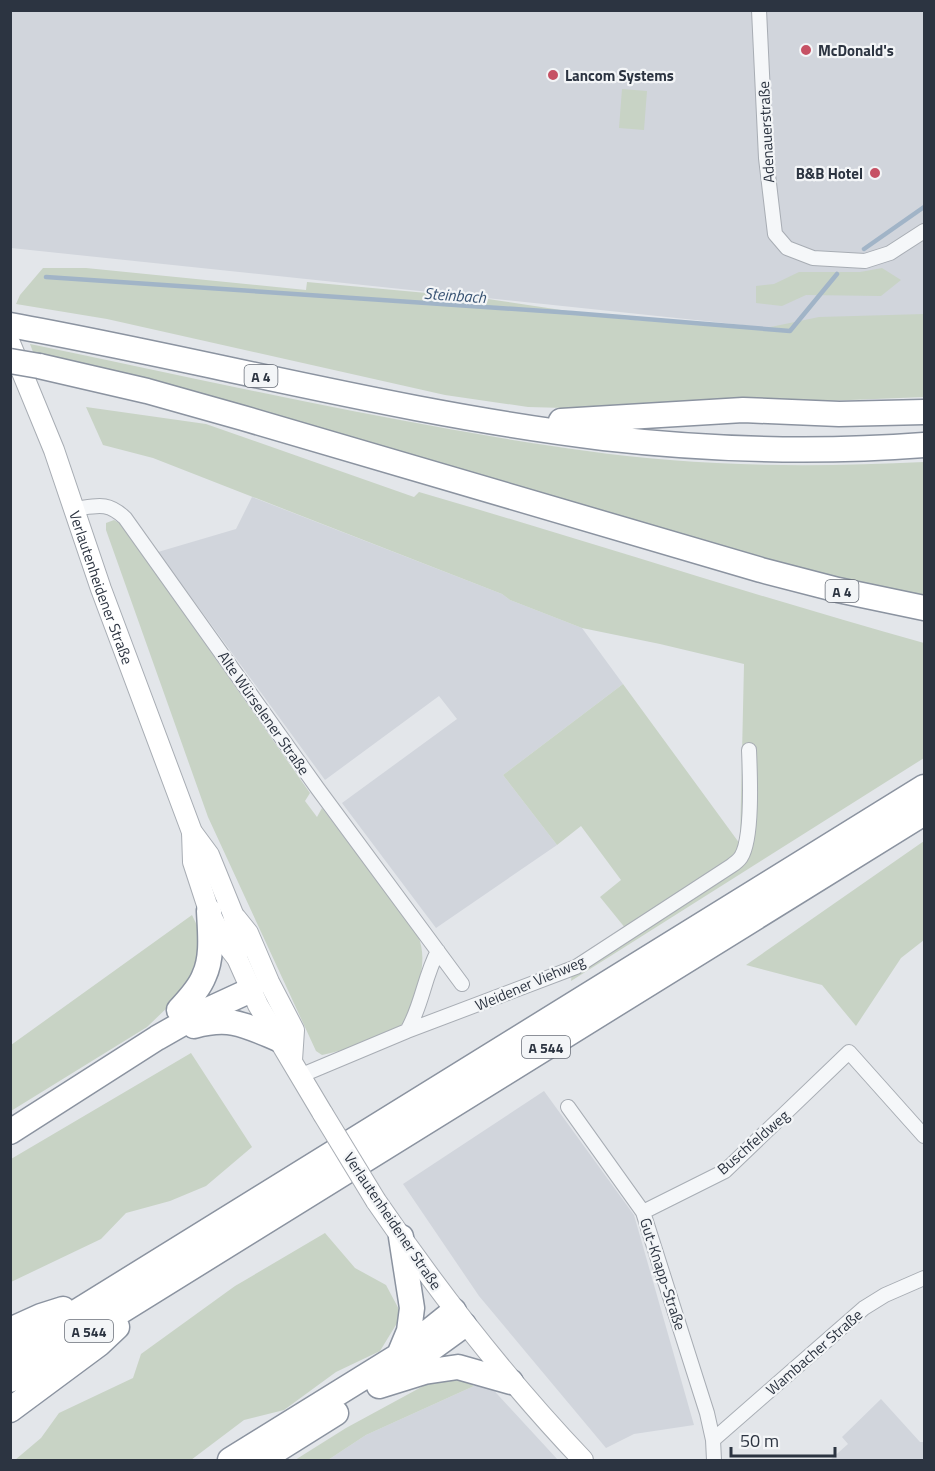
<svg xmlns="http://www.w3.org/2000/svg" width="935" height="1471" viewBox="0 0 935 1471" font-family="'Titillium Web',sans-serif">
  <rect width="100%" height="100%" fill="#e3e6ea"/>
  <!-- built -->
  <path fill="#d1d5dc" d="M10,11H924V332L866,338L11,248Z
    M252,497L502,594L510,600L582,628L623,684L503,775L557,845L436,928L342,803L457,719L439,696L325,780L158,552L236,529Z
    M544,1091L634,1215L694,1425L634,1434L606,1448L479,1296L403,1184Z
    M488,1384L558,1460H328L366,1435L474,1386Z
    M881,1399L920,1442H924V1460H830L848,1444L842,1437Z"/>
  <!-- green -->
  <path fill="#c8d3c5" d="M622,89L647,91L644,130L619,128Z
    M43,268H86L306,290L307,282L481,298L621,319L761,329L819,317L924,314V397L826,401L749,400L601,409L528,407L445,395L107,319L16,304L20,295Z
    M882,268L901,280L881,296L806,295L782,306L756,303V286L774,284L799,272H860Z
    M30,344C170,373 309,404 449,429C522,442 596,454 670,460C754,467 840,466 924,462V596L819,576L179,387L33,352Z
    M86,407L206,424L414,497L419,492C588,541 755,596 924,643V758L571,981L573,964L626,929L600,897L621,880L581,826L557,845L503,775L623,684L740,844L744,664L660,644L582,628L510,600L502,594L153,458L103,445Z
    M114,520L121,524L310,793L305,801L317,817L322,808L418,935C424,951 423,963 420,980C418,991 416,1006 410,1016C396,1037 345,1050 322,1055L316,1051L208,817L106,530V523Z
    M924,841V940L901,958L856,1026L822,985L746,965Z
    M192,915L203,938L196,980L147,1027L11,1111V1045Z
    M191,1053L252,1147L206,1186L170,1201L126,1213L101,1239L11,1282V1159Z
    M325,1233L355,1268L386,1285L402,1315L380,1351L336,1372L284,1410L244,1420L191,1460H15L41,1438L59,1413L133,1378L141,1354L235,1286Z
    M459,1378L474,1386L366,1435L328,1460H295L346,1428L427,1384Z"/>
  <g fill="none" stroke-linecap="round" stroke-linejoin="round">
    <!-- stream -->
    <path stroke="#a1b4c7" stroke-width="4.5" d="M864,249L924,207
      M46,277L573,313L790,331L837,274"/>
    <!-- street casing -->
    <g stroke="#a8adb4" stroke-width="16">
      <path id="street" d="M759,10L766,158L775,234L787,248L813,258L865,261L890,253L924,231
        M74,509C97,506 107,501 125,518L318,789L462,984
        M407,1031C422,1006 424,977 438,951
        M302,1075L407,1031L576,967L731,866C734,864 739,860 741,857C753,838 750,774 749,750
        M568,1107L643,1212L707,1413L713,1440L714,1460
        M643,1212L725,1171L849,1052L924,1136
        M713,1440L864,1308L885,1295L924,1278"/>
    </g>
    <!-- secondary casing -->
    <g stroke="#a8adb4" stroke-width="22">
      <g id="secondary">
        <path id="s1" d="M10,343L54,450L101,589L192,832L209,855L233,914L238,935L237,958"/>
        <path d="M192,832L193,862L209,911L223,940L237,958L258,1005L323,1114"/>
        <path d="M236,918L248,933L269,982L294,1030L292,1060"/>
        <path d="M376,1201C439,1293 506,1379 583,1460"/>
      </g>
    </g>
    <!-- highway casing -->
    <g stroke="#8b93a0" stroke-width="27">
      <path id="highway" d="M10,325C209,361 404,414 604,438C710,450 818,453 924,445
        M39,366L147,391L243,418L761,570L838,590L924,608
        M561,421L743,410L839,414L924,412
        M179,1010C188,1000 199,989 204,976C213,957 210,932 209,911
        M194,1026C230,1016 245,1025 278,1039
        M10,1132L157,1038L199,1014L251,990
        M10,1330L41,1316L63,1309
        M10,1353L924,787
        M399,1355L409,1331L412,1308L401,1237
        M413,1362L464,1325
        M10,1380L924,813
        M379,1386L424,1372L458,1367L511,1382
        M10,1410L99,1344L117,1327
        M230,1460L398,1356L454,1311
        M261,1460L336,1413"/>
    </g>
    <!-- street -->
    <use href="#street" stroke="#f5f7f9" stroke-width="14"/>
    <!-- secondary -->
    <use href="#secondary" stroke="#fff" stroke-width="20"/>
    <!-- highway -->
    <use href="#highway" stroke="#fff" stroke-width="24"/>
    <!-- secondary-bridge casing -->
    <g stroke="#a8adb4" stroke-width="22" stroke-linecap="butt">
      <path id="secondary-bridge" d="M323,1114L376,1201"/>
    </g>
    <!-- highway-bridge casing -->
    <g stroke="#8b93a0" stroke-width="27" stroke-linecap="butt">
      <path id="highway-bridge" d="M10,361L39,366"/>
    </g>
    <!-- secondary-bridge -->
    <use href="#secondary-bridge" stroke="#fff" stroke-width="20"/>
    <!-- highway-bridge -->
    <use href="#highway-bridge" stroke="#fff" stroke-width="24"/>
  </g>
  <!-- markers -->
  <g fill="#c65164" stroke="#f3f5f7" stroke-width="2">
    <circle cx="806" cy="50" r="6"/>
    <circle cx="553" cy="75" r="6"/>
    <circle cx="875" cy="173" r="6"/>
  </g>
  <g text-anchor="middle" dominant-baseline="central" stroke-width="4.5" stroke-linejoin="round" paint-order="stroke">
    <!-- shield labels -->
    <g fill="#f3f5f7" stroke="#686e78" stroke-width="1.5">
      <rect x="244.5" y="365" width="33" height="22" rx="4.5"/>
      <rect x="825.5" y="580" width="33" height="22" rx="4.5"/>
      <rect x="522" y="1036" width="48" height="22" rx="4.5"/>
      <rect x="65" y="1320" width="48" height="22" rx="4.5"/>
    </g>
    <g font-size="14" font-weight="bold" fill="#2c3441">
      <text x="261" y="376">A 4</text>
      <text x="842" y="591">A 4</text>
      <text x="546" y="1047">A 544</text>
      <text x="89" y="1331">A 544</text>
    </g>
    <!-- poi labels -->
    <g font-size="15" font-weight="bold" fill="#2c3441" stroke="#f3f5f7" text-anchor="start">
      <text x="818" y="50">McDonald's</text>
      <text x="565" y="75">Lancom Systems</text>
      <text x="863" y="173" text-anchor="end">B&amp;B Hotel</text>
    </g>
    <!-- street labels -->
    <g font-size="15" fill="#2c3441" stroke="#f3f5f7">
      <text transform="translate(766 132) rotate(-93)">Adenauerstraße</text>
      <text stroke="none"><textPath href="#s1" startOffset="261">Verlautenheidener Straße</textPath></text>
      <text transform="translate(264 713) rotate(55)">Alte Würselener Straße</text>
      <text transform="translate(530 983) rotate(-23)">Weidener Viehweg</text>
      <text transform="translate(753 1142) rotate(-41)">Buschfeldweg</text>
      <text transform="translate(393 1221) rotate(56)">Verlautenheidener Straße</text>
      <text transform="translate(663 1274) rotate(72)">Gut-Knapp-Straße</text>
      <text transform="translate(814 1352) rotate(-41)">Wambacher Straße</text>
    </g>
    <!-- water labels -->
    <g font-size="16" font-style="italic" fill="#385373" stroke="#f3f5f7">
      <text transform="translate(455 295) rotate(4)">Steinbach</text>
    </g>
  </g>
  <!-- border -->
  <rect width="935" height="1471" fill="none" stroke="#2c3441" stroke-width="24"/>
  <!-- scale -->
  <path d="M731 1447v9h104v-9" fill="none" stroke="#2c3441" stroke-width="3"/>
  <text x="740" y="1447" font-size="18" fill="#2c3441" stroke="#f3f5f7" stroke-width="4.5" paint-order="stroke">50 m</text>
</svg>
